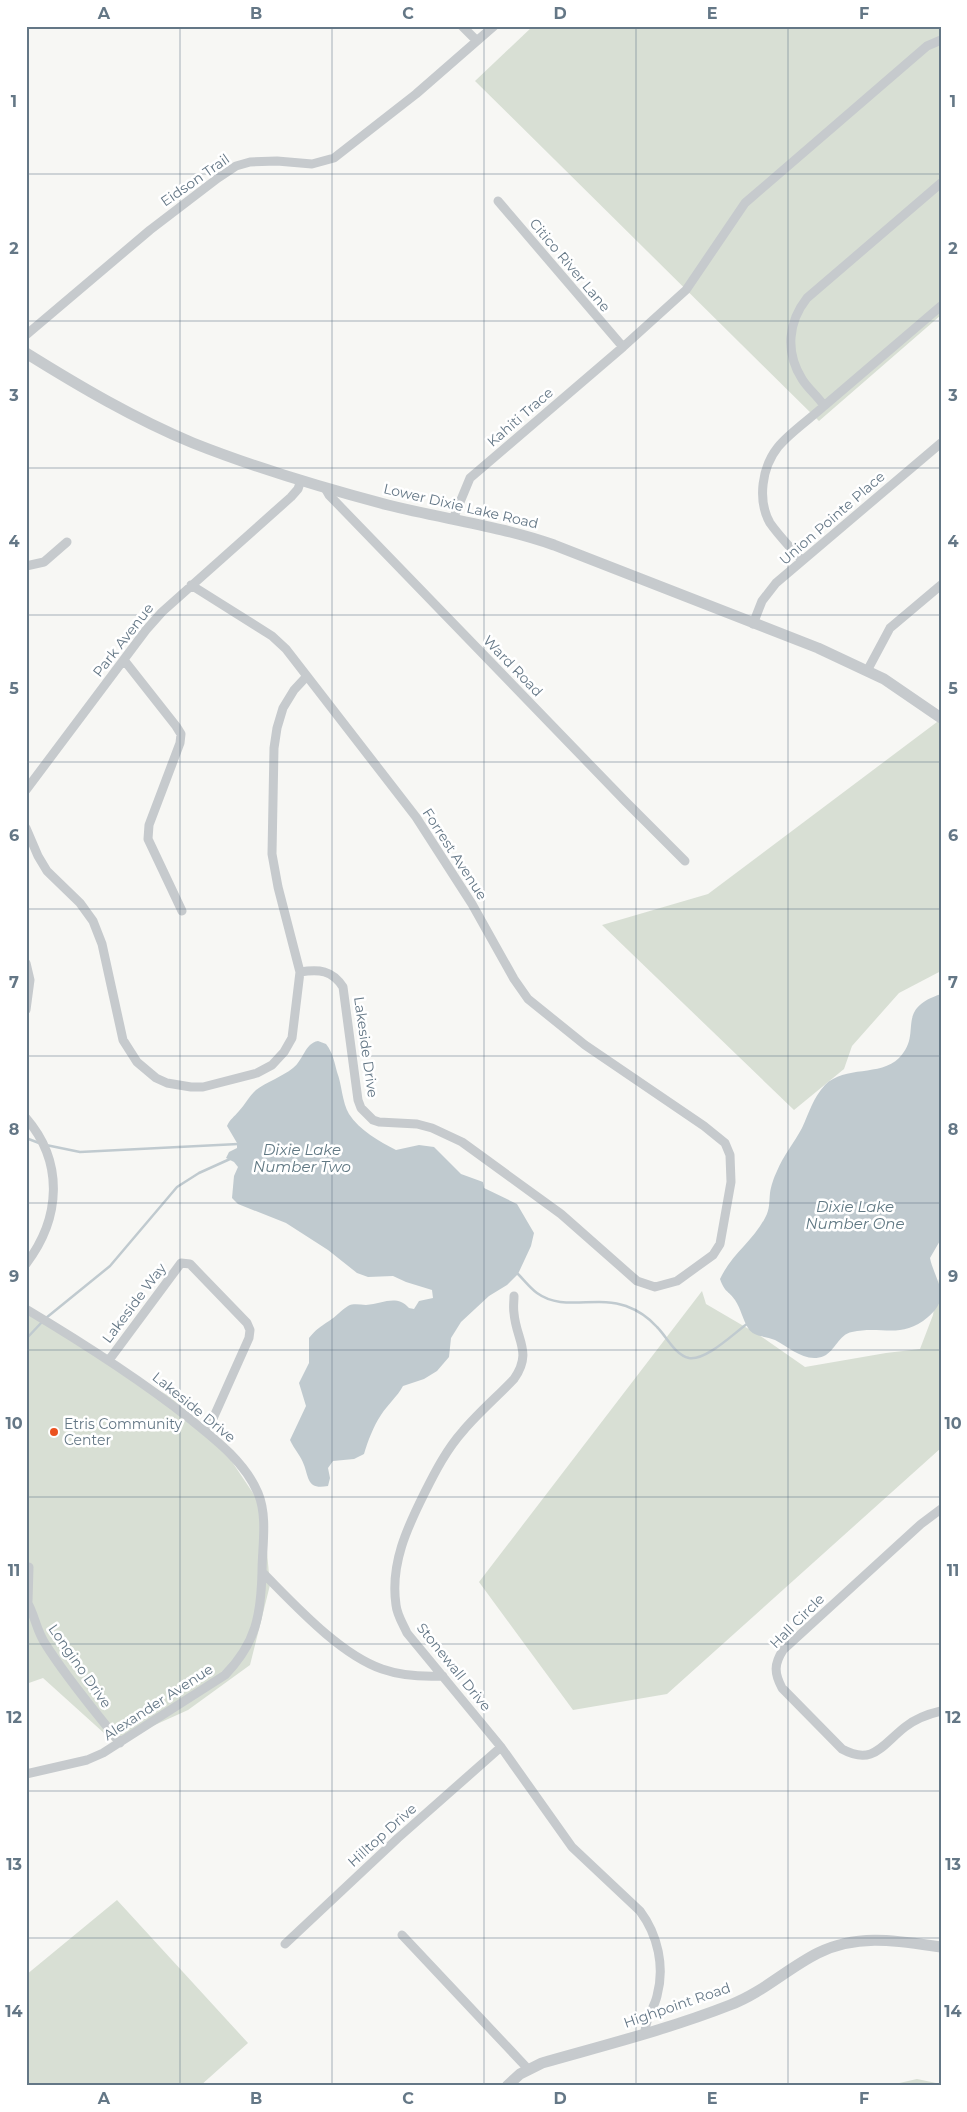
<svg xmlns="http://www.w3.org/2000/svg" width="967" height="2112" viewBox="0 0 967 2112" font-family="Montserrat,sans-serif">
  <rect width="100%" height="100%" fill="#f7f7f4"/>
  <!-- green -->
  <path fill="#d8dfd4" d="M533,26H941V315L819,421L475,81Z
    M941,719V971L899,993L852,1046L844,1069L794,1110L602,925L708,894Z
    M941,1266V1448L667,1694L573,1710L479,1582L702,1291L706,1304L759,1335L805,1367L886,1353L920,1349L933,1315Z
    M26,1307L104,1361L169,1396L214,1435L263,1508L270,1585L250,1665L188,1710L115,1743L43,1678L26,1684Z
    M117,1900L248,2043L200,2086H26V1975Z
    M917,2079L941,2084V2086H886Z"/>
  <!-- water -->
  <path fill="#c0cacf" d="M941,994V1239L930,1258C932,1269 941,1285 941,1294C941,1304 935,1311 928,1317C901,1340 882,1325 852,1332C839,1334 835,1351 824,1356C806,1364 789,1347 775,1340C766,1336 753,1337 748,1328C743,1320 741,1309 735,1300C728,1290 725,1293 720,1279C731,1255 753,1241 765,1218C770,1209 769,1202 770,1193C771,1186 774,1177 777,1171C783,1156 794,1143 802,1128C809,1113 813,1098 825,1085C845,1065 880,1077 899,1058C924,1033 893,1010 941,994Z
    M318,1041L326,1044C333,1053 334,1061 337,1072C342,1085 342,1102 349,1114C359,1130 380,1142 396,1150L419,1145L434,1147L461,1174L483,1182L484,1188L517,1204L534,1233L531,1246L518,1274L507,1285L489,1296L461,1322L451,1338L449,1357L437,1371L424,1379L403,1386C397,1397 388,1404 381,1415C373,1427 368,1441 364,1454L354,1459L333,1461L328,1468L330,1478L328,1486C307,1490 309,1478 304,1465C301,1456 294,1449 290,1440L306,1406L299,1383L309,1363V1338C316,1329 320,1327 329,1321C336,1317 341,1310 348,1306C354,1303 360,1305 366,1305C383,1304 396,1294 409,1308L414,1309L419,1301L433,1298L432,1290L406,1282L393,1276L368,1277L357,1273L328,1250L286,1223L238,1204L232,1198L234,1176L238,1167L234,1162L226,1158L229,1152L237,1148V1143L227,1126C230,1119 234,1117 239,1111C245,1105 249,1096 256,1090C266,1082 282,1077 293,1068C303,1061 305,1043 318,1041Z"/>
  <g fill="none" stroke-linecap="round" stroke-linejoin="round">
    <!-- stream -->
    <path stroke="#c0cacf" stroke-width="2.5" d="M26,1138L39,1143
      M46,1145L80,1152L238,1144
      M518,1274C524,1280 530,1288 537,1293C563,1312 596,1295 626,1306C637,1310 649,1318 657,1327C667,1337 675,1355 689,1358C706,1361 734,1333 747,1324
      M46,1318L110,1266L177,1187L199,1173L230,1159
      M26,1339L42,1322"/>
    <!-- minor -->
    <path stroke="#c6cacd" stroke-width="9" d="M462,26L477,41
      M498,201L623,347
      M26,335L150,230L218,178L236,166L250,162L277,161L312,164L334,158L416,94L494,26
      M824,406L941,306
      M325,488L329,495L626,802L685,861
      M453,519L470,478L623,347L686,290L745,203L927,46L941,40
      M802,561C792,549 779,536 770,523C757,500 762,467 778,447C788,434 811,418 824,406C818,396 808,389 802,379C785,352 788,322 807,298L941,183
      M26,566L44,562L67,542
      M191,585L272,636L286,649L416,817L472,904L514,979L528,999L585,1045L704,1126L725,1143L730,1155L731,1182L720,1244L713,1255L677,1281L655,1287L637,1281L561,1214L462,1142L432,1128L417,1124L379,1122L373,1120L361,1108L358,1100L343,987C332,970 319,969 300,972
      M753,624L762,601L776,583L941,443
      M124,660L176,726L181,734L180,743L149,825L148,839L182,911
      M867,671L890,628L941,585
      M26,790L146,630L162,612L291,497L298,489L301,480
      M26,828L38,856L47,871L80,903L93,921L102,944L123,1040L137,1062L156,1078L167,1083L191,1087H203L257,1073L272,1065L284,1052L292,1038L300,972L278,887L272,854L274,748L277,728L283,708L294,690L307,676
      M26,963L30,980L26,1010
      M26,1118C64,1162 61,1218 26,1264
      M514,1296C514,1302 513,1307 514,1313C516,1340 533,1352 514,1379C498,1396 479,1412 463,1431C447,1449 436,1470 425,1492C407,1528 390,1564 396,1605C397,1615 403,1624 407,1633L501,1747L572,1847L640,1911C658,1935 665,1967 657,1996C654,2009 645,2018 645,2033
      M26,1309C83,1343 138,1378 190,1419C215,1439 245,1462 258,1493C268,1517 262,1547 262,1572C294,1604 339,1654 382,1669C402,1676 422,1677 443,1676
      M109,1360L181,1263L190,1264L247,1323L250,1330L249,1338L207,1432
      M941,1509L921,1524L783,1650C774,1664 774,1673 782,1688L842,1749C873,1766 882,1745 905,1727C915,1719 928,1714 941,1711
      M26,1600C35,1614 36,1631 46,1645C68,1680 95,1711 120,1743
      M28,1601L29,1567
      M26,1774L87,1760L103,1753L225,1675C256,1643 261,1615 262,1572
      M402,1935L529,2070
      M285,1944L398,1838L501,1747"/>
    <!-- tertiary -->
    <path stroke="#c6cacd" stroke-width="11" d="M26,353C79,386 135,419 193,443C256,468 323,488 388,505C444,519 500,526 554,545L818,648L884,679L941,718
      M507,2086L520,2074L542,2063C605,2045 669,2029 730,2005C762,1993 788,1968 818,1953C858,1933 899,1941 941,1947"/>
  </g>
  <!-- grid -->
  <path fill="none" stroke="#647786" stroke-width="1" stroke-opacity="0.55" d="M180,26V2086M332,26V2086M484,26V2086M636,26V2086M788,26V2086M26,174H941M26,321H941M26,468H941M26,615H941M26,762H941M26,909H941M26,1056H941M26,1203H941M26,1350H941M26,1497H941M26,1644H941M26,1791H941M26,1938H941"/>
  <!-- markers -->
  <circle fill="#eb521f" stroke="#fff" stroke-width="2" cx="54" cy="1432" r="5"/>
  <g text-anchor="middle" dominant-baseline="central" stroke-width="5" stroke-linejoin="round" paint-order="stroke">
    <!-- street labels -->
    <g font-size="14" fill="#647786" stroke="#fff">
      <text transform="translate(195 180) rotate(-35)">Eidson Trail</text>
      <text transform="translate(570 265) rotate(50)">Citico River Lane</text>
      <text transform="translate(520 417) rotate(-41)">Kahiti Trace</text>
      <text transform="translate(461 506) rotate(13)">Lower Dixie Lake Road</text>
      <text transform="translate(832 518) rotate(-41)">Union Pointe Place</text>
      <text transform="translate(123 640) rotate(-52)">Park Avenue</text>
      <text transform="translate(513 666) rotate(46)">Ward Road</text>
      <text transform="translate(455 854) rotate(57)">Forrest Avenue</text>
      <text transform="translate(366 1047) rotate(82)">Lakeside Drive</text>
      <text transform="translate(134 1303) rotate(-53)">Lakeside Way</text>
      <text transform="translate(194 1407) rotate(39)">Lakeside Drive</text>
      <text transform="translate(797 1621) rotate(-45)">Hall Circle</text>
      <text transform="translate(80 1666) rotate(55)">Longino Drive</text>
      <text transform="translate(454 1667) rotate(51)">Stonewall Drive</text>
      <text transform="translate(158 1702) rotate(-33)">Alexander Avenue</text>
      <text transform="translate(382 1835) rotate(-42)">Hilltop Drive</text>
      <text transform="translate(677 2005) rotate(-19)">Highpoint Road</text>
    </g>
    <!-- poi labels -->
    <g font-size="14" fill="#647786" stroke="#fff" text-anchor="start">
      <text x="64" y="1424">Etris Community<tspan x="64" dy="16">Center</tspan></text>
    </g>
    <!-- water labels -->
    <g font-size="15" font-style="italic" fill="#607883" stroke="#fff">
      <text x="302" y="1149">Dixie Lake<tspan x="302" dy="17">Number Two</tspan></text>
      <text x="855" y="1206">Dixie Lake<tspan x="855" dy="17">Number One</tspan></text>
    </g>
  </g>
  <!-- border -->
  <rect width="967" height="2112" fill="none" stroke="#ffffff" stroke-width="55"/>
  <rect x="28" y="28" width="912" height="2056" fill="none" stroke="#647786" stroke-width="2"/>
  <g font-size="16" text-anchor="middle" font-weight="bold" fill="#647786">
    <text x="104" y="19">A</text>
    <text x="256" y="19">B</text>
    <text x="408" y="19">C</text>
    <text x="560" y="19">D</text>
    <text x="712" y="19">E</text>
    <text x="864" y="19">F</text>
    <text x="14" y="107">1</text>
    <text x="953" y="107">1</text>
    <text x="14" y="254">2</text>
    <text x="953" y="254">2</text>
    <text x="14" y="401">3</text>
    <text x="953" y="401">3</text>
    <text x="14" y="547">4</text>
    <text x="953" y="547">4</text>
    <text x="14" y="694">5</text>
    <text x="953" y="694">5</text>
    <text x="14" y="841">6</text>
    <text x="953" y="841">6</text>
    <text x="14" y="988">7</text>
    <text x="953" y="988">7</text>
    <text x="14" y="1135">8</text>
    <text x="953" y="1135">8</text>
    <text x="14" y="1282">9</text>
    <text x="953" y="1282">9</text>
    <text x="14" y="1429">10</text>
    <text x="953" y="1429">10</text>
    <text x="14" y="1576">11</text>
    <text x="953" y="1576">11</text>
    <text x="14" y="1723">12</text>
    <text x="953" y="1723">12</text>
    <text x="14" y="1870">13</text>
    <text x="953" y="1870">13</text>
    <text x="14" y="2017">14</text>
    <text x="953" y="2017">14</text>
    <text x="104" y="2104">A</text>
    <text x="256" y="2104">B</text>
    <text x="408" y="2104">C</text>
    <text x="560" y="2104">D</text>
    <text x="712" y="2104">E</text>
    <text x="864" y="2104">F</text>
  </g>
</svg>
